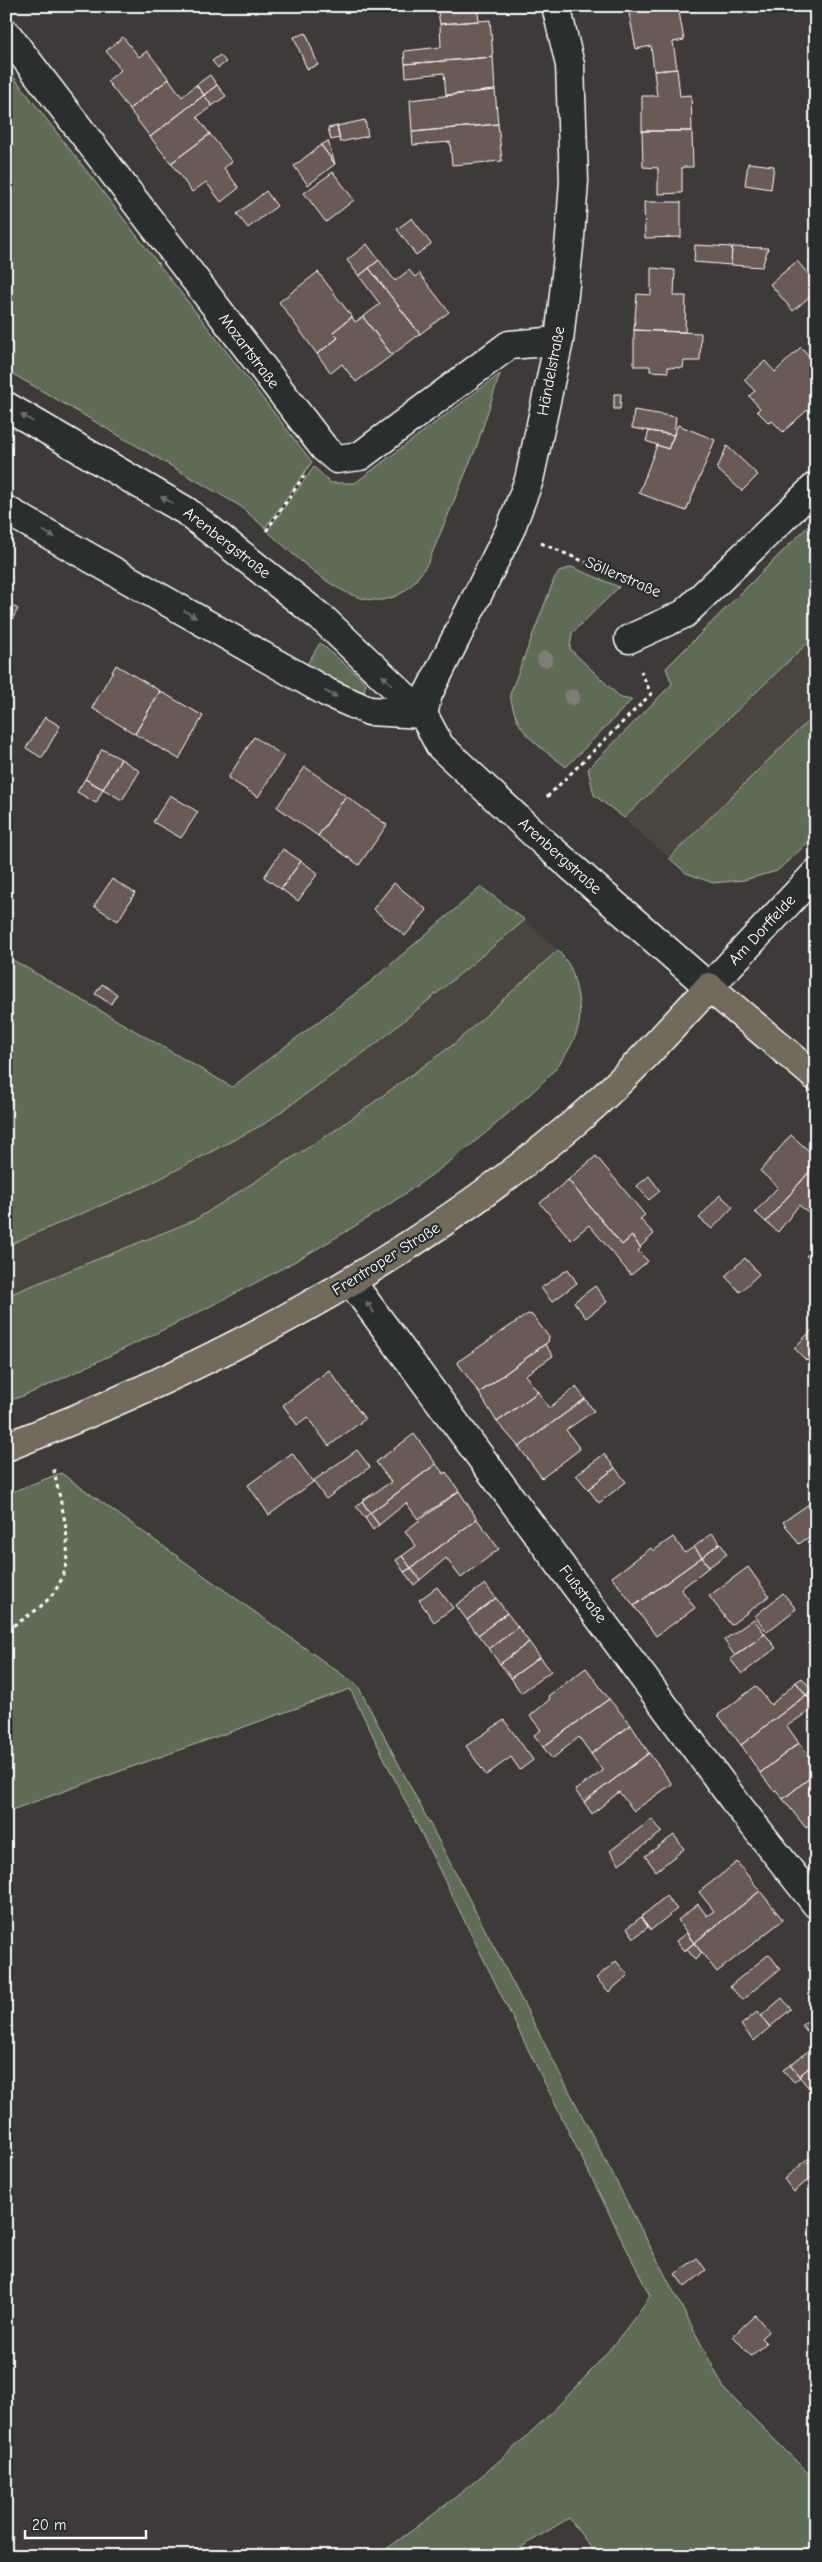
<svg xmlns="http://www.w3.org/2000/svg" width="822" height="2562" viewBox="0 0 822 2562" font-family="'Comic Neue',sans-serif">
  <rect width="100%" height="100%" fill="#3e3a39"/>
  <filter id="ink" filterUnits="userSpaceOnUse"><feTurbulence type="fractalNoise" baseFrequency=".02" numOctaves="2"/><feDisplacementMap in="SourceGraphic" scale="10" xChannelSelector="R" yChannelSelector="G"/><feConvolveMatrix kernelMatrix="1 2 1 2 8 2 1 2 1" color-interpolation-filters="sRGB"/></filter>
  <g filter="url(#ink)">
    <!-- built -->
    <path fill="#4c4441" d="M816,635V713L669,858L624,819Z
      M525,920L558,950L454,1044L337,1129L195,1220L6,1296V1246L144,1187L264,1124L377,1043Z"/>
    <!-- green -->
    <path fill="#5f6c54" stroke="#afb6aa" d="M6,67L312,462L265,528L240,506L6,370Z
      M500,374L476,448L428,563C421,573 414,585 403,592C358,623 299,558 267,531L314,467L331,483H355Z
      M816,518V635L624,818L594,795L588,769L672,684L666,668Z
      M572,567L619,587L572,633L570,649L621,698L632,700L566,767C536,743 516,735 510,694L555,577L560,571Z
      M320,643L362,679L366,684L364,691H358L306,666Z
      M816,713V835L777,871L744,880L713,883L686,873L669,858Z
      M481,887L525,920L377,1043L264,1124L144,1187L6,1246V956L232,1087L369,983Z
      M558,950C562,956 568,962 571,969C576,982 583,1015 578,1028C567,1064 540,1085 513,1109C377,1233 200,1312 36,1391L6,1402V1296L195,1220L337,1129L454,1044Z
      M61,1473L358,1686L725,2390L816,2481V2556H597L569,2518L507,2556H376C475,2488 582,2396 650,2296L350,1689L6,1812V1494Z"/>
    <!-- building -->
    <path fill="#6b5a54" stroke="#fff" d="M437,6H477L479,21L440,24Z
      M628,6H669L629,13Z
      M669,6H678L684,40L673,42L677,69L654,71L651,46L636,49L629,13Z
      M490,20L493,57L405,64L404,51L441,47L440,24Z
      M306,33L318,65L307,69L294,37Z
      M123,37L139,57L147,51L169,79L129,109L107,81L121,70L106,51Z
      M220,55L226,62L218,68L212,61Z
      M493,57L495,90L446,95L444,73L406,77L405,64Z
      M677,69L680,96L691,95L692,131H642V96H657L654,71Z
      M210,75L217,85L204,95L196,85Z
      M169,79L182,97L196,85L204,95L150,137L129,109Z
      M217,85L226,96L212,106L204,95Z
      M495,90L498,124L412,132L410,100Z
      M204,95L212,106L197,117L210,134L171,163L150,137Z
      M365,120L368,136L340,142L337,126Z
      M498,124L502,161L452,165L450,142L413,145L412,132Z
      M337,126L340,138L331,140L328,128Z
      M642,131H692L693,167H682V193L658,194V168L643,167Z
      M210,134L232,162L224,168L239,188L221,202L206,182L192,192L171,163Z
      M328,141L335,164L321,145Z
      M321,145L335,164L308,185L294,166Z
      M748,163L774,166L771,189L745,185Z
      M333,172L354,200L326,222L304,193Z
      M266,191L277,206L248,228L237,214Z
      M644,202H681V237L645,238Z
      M412,218L431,244L416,255L397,229Z
      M367,244L379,260L359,276L347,260Z
      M695,245L732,247L731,265L694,262Z
      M732,247L768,248L762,267L731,265Z
      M379,260L395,281L409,270L415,277L419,273L449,312L420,334L369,268Z
      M797,261L816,283V291L793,311L770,284Z
      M369,268L420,334L392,355L363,317L380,304L359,276Z
      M651,268L675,270L674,296H686L685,332L634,330L637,294L651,295Z
      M318,272L352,317L333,332L338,338L317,354L279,302Z
      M352,317L355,322L363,317L392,355L356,382L342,364L331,373L317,354L338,338L333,332Z
      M634,330L701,333L700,361H684L683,368L668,367V372L650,371V366H634Z
      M801,347L810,357L816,352V402L783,432L772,421L769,423L757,411L760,408L749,396L755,391L744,380L765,361L775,372Z
      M614,394H621L620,409H614Z
      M634,410L676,417L674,435L632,428Z
      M678,425L715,440L686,511L639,493L657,445L668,449Z
      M649,431L674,435L668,449L646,441Z
      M727,446L758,475L742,491L717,469Z
      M6,602L18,609L6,630Z
      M116,665L160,691L135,734L92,708Z
      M160,691L203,716L179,759L135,734Z
      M45,717L60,726L42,758L26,748Z
      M254,737L284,756L258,797L228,778Z
      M102,749L121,759L103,789L85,779Z
      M121,759L140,771L122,800L103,789Z
      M305,767L346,796L318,836L277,807Z
      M85,779L103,789L96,803L77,792Z
      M170,795L198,812L181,838L153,822Z
      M346,796L387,825L359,865L318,836Z
      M283,849L301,861L281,889L264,877Z
      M301,861L318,873L298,901L281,889Z
      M112,879L135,893L118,921L94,906Z
      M394,883L427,910L405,936L373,909Z
      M102,984L117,994L111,1004L95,994Z
      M791,1135L816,1157V1164L766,1222L755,1212L778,1187L760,1171Z
      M596,1156L645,1215L640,1219L654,1234L640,1247L632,1236L622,1245L568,1180Z
      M816,1164V1216L814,1218L799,1205L778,1232L766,1222Z
      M649,1176L660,1191L649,1200L637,1186Z
      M568,1180L622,1245L632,1236L641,1248L638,1251L648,1261L631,1275L589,1225L571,1240L540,1203Z
      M720,1195L733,1207L712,1229L699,1218Z
      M816,1245V1265L806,1256Z
      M745,1258L759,1274L740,1292L725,1276Z
      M568,1269L577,1283L552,1302L541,1288Z
      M595,1286L607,1302L586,1318L574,1302Z
      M528,1314L532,1315L549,1337L548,1342L479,1393L457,1362Z
      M816,1326V1352L807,1361L794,1348Z
      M545,1344L553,1356L525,1375L538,1392L497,1422L479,1393Z
      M329,1370L365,1419L329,1446L307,1417L297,1425L283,1405Z
      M576,1387L585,1399L519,1447L497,1422L538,1392L549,1408Z
      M585,1399L594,1411L566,1430L580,1449L542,1478L519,1447Z
      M414,1434L436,1464L370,1513L362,1501L391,1482L376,1462Z
      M357,1450L370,1467L326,1499L313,1481Z
      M292,1453L313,1482L269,1515L248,1485Z
      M604,1454L615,1468L588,1489L576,1475Z
      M436,1464L444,1474L446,1472L459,1491L418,1519L406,1503L379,1525L370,1513Z
      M615,1468L626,1482L599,1503L588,1489Z
      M459,1491L477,1519L411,1568L402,1556L416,1546L405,1531Z
      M816,1499V1532L799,1544L783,1522Z
      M362,1501L370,1513L365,1518L356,1506Z
      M370,1513L379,1525L373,1530L365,1518Z
      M477,1519L499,1549L461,1578L446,1558L420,1580L411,1568Z
      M712,1533L720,1543L702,1557L694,1547Z
      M673,1537L685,1553L694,1547L702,1557L634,1606L612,1577L651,1548L653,1551Z
      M720,1543L727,1554L709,1567L702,1557Z
      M402,1556L411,1568L404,1572L396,1560Z
      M702,1557L709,1567L681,1589L695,1608L656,1636L634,1606Z
      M748,1567L769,1596L731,1625L709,1596Z
      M411,1568L420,1580L414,1585L404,1572Z
      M485,1584L496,1598L467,1620L456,1605Z
      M437,1587L453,1608L434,1622L419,1600Z
      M783,1593L796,1609L767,1632L755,1616Z
      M496,1598L507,1613L478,1635L467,1620Z
      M507,1613L518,1627L489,1649L478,1635Z
      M754,1619L765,1634L735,1656L724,1640Z
      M518,1627L529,1642L500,1664L489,1649Z
      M765,1634L776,1648L742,1674L730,1659Z
      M529,1642L540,1657L511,1678L500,1664Z
      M540,1657L551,1671L521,1693L511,1678Z
      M586,1668L609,1699L543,1747L534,1735L541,1730L530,1716L550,1699L548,1696Z
      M802,1678L812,1690L806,1695L796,1682Z
      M796,1682L806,1695L741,1745L718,1715L756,1686L771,1705Z
      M812,1690L816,1696L815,1707L806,1695Z
      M806,1695L815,1707L787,1726L799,1743L760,1773L741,1745Z
      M609,1699L631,1725L591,1754L579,1737L552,1759L543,1747Z
      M504,1720L533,1760L520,1770L511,1757L486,1775L466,1746Z
      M631,1725L649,1753L584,1802L575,1790L603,1771L591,1754Z
      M799,1743L812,1759L816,1756V1773L783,1799L776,1790L774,1791L760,1773Z
      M649,1753L672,1784L634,1811L619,1792L592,1814L584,1802Z
      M816,1773V1821L806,1828L783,1799Z
      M652,1819L662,1832L619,1864L610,1851Z
      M674,1835L684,1849L656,1871L645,1856Z
      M737,1862L760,1891L694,1943L678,1920L698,1904L707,1916L714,1911L699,1892Z
      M760,1891L783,1920L717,1972L694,1943Z
      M666,1896L677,1909L651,1930L641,1917Z
      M641,1917L648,1927L634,1938L627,1928Z
      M686,1933L694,1943L684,1951L676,1941Z
      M694,1943L702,1953L695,1960L687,1949Z
      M769,1954L780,1969L742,2000L730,1986Z
      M616,1961L628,1975L609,1992L596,1978Z
      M782,1998L791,2009L770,2027L761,2016Z
      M757,2012L770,2027L754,2041L741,2025Z
      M816,2014V2043L802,2025Z
      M816,2045V2062L799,2076L790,2065Z
      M816,2062V2082L809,2088L799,2076Z
      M790,2065L800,2077L794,2082L783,2070Z
      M809,2158L816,2165V2173L794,2192L784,2179Z
      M697,2258L706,2270L685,2287L675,2274Z
      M755,2315L769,2331L761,2338L766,2343L751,2356L733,2336Z"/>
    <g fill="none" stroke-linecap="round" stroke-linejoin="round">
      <!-- minor casing -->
      <g stroke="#fff" stroke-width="31">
        <path id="minor" d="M6,33L324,448L337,459L360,456L509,345L559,341
          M6,406L186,511L324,620L423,714L440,746L543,842L709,987L816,873
          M6,510L328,693L369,711L423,714
          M629,639L684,614L816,486
          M423,714L428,694L510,530L529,480L559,341L570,237L574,181L570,65L556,6
          M352,1283L733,1799L816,1904"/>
      </g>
      <!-- major casing -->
      <g stroke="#fff" stroke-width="31">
        <path id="major" d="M6,1447C212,1367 405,1265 574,1123C623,1082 666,1034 709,987L816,1077"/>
      </g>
      <!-- path -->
      <path stroke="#fff" stroke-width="3" stroke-dasharray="4 4" stroke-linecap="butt" d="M266,531L304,476
        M541,543L650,590
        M547,797L651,694L641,671
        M6,1629C14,1626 22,1620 29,1615C88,1577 64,1523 53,1466"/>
      <!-- minor -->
      <use href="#minor" stroke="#2a2d2e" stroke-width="28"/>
      <!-- major -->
      <use href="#major" stroke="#726b5a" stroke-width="28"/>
    </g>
    <!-- trees -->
    <g fill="#7c7e77">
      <circle cx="545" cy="659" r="8"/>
      <circle cx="572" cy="697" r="8"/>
    </g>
    <!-- one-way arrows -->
    <defs><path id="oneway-solid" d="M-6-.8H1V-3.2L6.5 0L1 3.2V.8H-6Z" transform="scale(1.25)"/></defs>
    <g fill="#6a6c6d">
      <use href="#oneway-solid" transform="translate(27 418) rotate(-150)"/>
      <use href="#oneway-solid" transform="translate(167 500) rotate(-150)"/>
      <use href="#oneway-solid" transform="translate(49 534) rotate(30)"/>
      <use href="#oneway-solid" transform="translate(190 614) rotate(30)"/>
      <use href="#oneway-solid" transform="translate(387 680) rotate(-137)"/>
      <use href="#oneway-solid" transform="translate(331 694) rotate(26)"/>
      <use href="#oneway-solid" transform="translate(370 1307) rotate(-126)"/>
    </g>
  </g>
  <g text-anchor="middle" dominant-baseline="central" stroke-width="4.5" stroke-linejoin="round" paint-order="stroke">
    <!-- street labels -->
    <g font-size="16" fill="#fff" stroke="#2a2d2e">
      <text transform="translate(249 351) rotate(53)">Mozartstraße</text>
      <text transform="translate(551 371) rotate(-79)">Händelstraße</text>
      <text transform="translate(227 543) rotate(38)">Arenbergstraße</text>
      <text transform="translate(623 577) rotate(23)">Söllerstraße</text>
      <text transform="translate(560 856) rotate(42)">Arenbergstraße</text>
      <text transform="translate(762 930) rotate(-47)">Am Dorffelde</text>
      <text transform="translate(386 1259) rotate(-32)">Frentroper Straße</text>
      <text transform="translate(583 1594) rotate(53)">Fußstraße</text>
    </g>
  </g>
  <!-- margin -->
  <rect width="822" height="2562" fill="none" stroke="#2a2d2e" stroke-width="25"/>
  <rect x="12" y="12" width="797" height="2537" fill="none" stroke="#fff" stroke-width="2" filter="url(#ink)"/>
  <!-- scale -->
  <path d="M25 2530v8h121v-8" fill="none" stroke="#ffffff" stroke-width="2.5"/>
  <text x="32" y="2530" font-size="15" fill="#ffffff" stroke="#2a2d2e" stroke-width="4" paint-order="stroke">20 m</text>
</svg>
